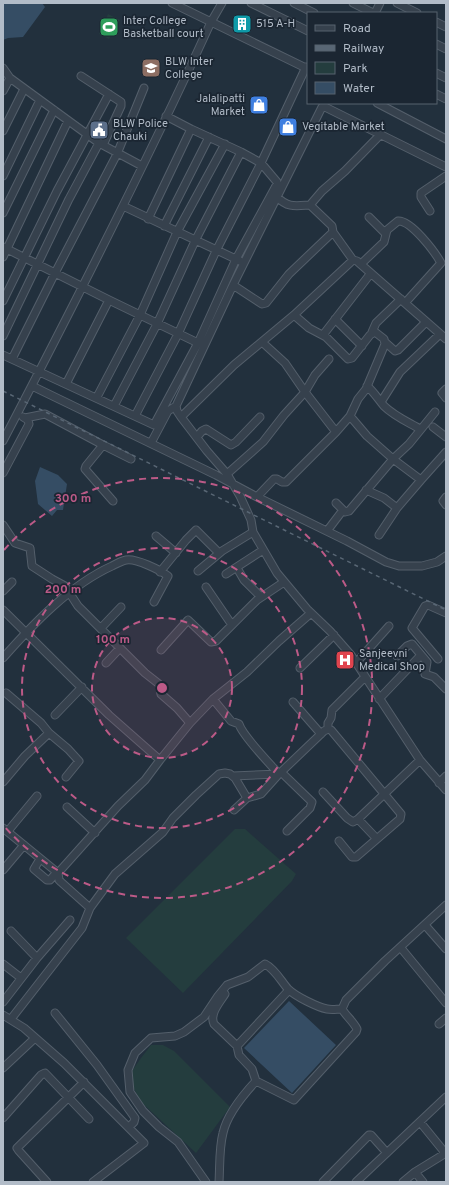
<svg xmlns="http://www.w3.org/2000/svg" width="449" height="1185" viewBox="0 0 449 1185" font-family="Overpass,sans-serif">
  <rect width="100%" height="100%" fill="#22303d"/>
  <!-- green -->
  <path fill="#243d3e" d="M108,14L120,20L109,39L99,34Z
    M235,829H245L296,874L292,881L183,993L126,938Z
    M151,1045H163L174,1051L230,1107L196,1153L141,1102L131,1083L132,1071L141,1058Z"/>
  <!-- water -->
  <path fill="#354d64" d="M3,3H42L45,7L23,37L8,38L3,40Z
    M40,467L58,475L67,484L63,510H57L52,516L38,504L35,481Z
    M289,1001L336,1045L292,1093L244,1048Z"/>
  <g fill="none" stroke-linecap="round" stroke-linejoin="round">
    <!-- minor casing -->
    <g stroke="#545f6b" stroke-width="9">
      <path id="minor" d="M172,3L308,69
        M251,3L308,31
        M294,3L314,13
        M353,3L373,13
        M397,3L417,13
        M375,13L380,3
        M436,22L446,27
        M436,44L446,49
        M3,68L10,78L99,143L142,166
        M436,73L446,78
        M81,76L121,102V106L103,145
        M3,91L10,78
        M436,94L446,99
        M377,103L446,139
        M166,116L191,129L241,152
        M3,131L24,89
        M446,167L325,107H322L233,285L176,406L177,411L181,417L207,451L227,474L240,496L251,520L253,532L277,573L307,609L330,631L351,655L420,760L446,790
        M3,176L40,100
        M277,197C288,208 295,206 310,205
        M123,206L240,261
        M430,211L421,197V193L446,176
        M3,213L54,110
        M369,217L385,233
        M148,219L191,129
        M164,226L209,137
        M333,232L353,260
        M3,247L109,300L198,343
        M3,257L68,121
        M361,264L384,242L387,230L398,221C411,220 435,252 441,263L405,303
        M233,285L262,304L266,303L289,274L333,232L332,226L310,205L322,191L345,171L381,134
        M3,301L57,191L109,94
        M335,319L362,346
        M372,332L376,323L401,299
        M323,335L371,273
        M3,336L69,199L99,143
        M262,342L285,363L305,392L336,432
        M385,342L395,351L398,350L426,322
        M3,355L154,425L198,343L236,259L277,184V182L261,163L241,152L195,241L157,324L114,406
        M12,359L55,273L117,154L144,88
        M66,384L109,300
        M32,386L216,475L257,497L347,541L386,562L399,566H422L437,562L446,556
        M367,386C374,392 378,399 384,406C394,416 408,422 420,429
        M446,389L442,393L446,398
        M97,397L140,315L177,232L225,144
        M381,402L400,372L440,334
        M135,416L178,334L216,251L261,163L306,67
        M181,417L234,365L294,315L353,260L357,261L446,339
        M25,418L45,414L103,445L131,459
        M433,427L446,437
        M197,437L202,431L206,429L231,445L236,442L260,417
        M3,441C75,303 146,164 211,22L222,3
        M151,443L168,411L176,406
        M103,445L86,466L85,469L113,501
        M3,473L29,424L28,420L23,417
        M227,474L263,442L284,415L305,392L315,375L329,359
        M421,480L446,452
        M366,490L384,498L397,508L421,480L393,459L409,444L435,412
        M257,497L274,479H277L282,482H286L336,432L350,416L358,399L366,389L385,344L384,339L375,332L370,335L352,358L348,359L326,337L309,328L294,315
        M446,497L443,501L446,505
        M336,503L345,512L349,511L393,459L367,436L350,416
        M3,525L15,543L30,548L32,566L52,579L65,586L78,606L120,648L106,663
        M327,531L343,510
        M379,535L397,508
        M156,536L176,553
        M237,568L244,580L261,597
        M198,571L222,551L253,532
        M160,572L186,540L196,530L219,553
        M226,574L263,550
        M206,587L232,625
        M3,591L12,582
        M3,610L109,715L160,760L190,723L213,699L231,721L239,724C242,735 270,764 279,774
        M101,628L121,607
        M120,648L145,673L159,684L161,694L177,708L190,723
        M161,650L188,620L211,642L216,641L257,600L284,582
        M397,656L407,646L412,644L427,662L425,674L434,677L446,689
        M3,658C33,624 70,585 112,566C116,564 121,561 126,560C136,558 160,570 168,576L154,602
        M438,659L412,628L425,606L428,605L446,613
        M356,663L389,626
        M300,668L334,635
        M6,693L41,723L49,733
        M213,699L247,672L279,641L311,613
        M379,699L421,655
        M293,702L321,734
        M55,715L82,687
        M328,729V723L331,718L332,710L365,677
        M281,772L312,802L310,808L287,831
        M233,776L279,774
        M3,782L25,756L49,733L68,749L79,761L66,777
        M439,783L446,776
        M323,792L347,818L353,822L358,819L420,760
        M67,807L95,833
        M234,810L247,798L261,794L279,774L324,731L328,729L331,730L401,814L400,819L356,857H352L339,841
        M358,819L377,839
        M3,828L58,873L59,880L61,882L90,908
        M8,831L37,796
        M40,859L34,869L47,880H50L57,872
        M3,870L24,845
        M58,873L118,806L145,780L160,760
        M425,925L446,949
        M11,931L37,958
        M401,948L446,1003
        M3,964L21,978
        M225,994C220,1002 209,1014 214,1024L237,1046
        M3,1002L37,958L70,920
        M55,1013L97,1065L135,1118L134,1122L129,1127
        M3,1015L24,1028L64,1063L144,1143L93,1182
        M11,1019L82,928L90,908L115,874L163,832L173,818L196,795L219,774L225,773L230,774L235,778L247,798
        M439,1024L446,1018
        M3,1068L35,1038
        M256,1081L252,1069L239,1055L237,1046L289,990
        M3,1118L41,1075L45,1073L89,1119
        M420,1122L446,1154
        M415,1172L423,1182
        M47,1182L19,1151L17,1148L84,1082
        M206,1182L178,1142L159,1127L143,1111L130,1092L128,1070L135,1053L151,1038L175,1036L184,1032L204,1017L218,996L227,985L248,977L265,964C275,969 281,981 288,989C295,996 317,1007 327,1009C332,1010 337,1009 342,1009
        M219,1182C220,1166 219,1148 223,1133C227,1114 243,1095 256,1081L294,1100L356,1032L357,1029C353,1021 346,1016 342,1009L346,1000L385,961L446,905
        M323,1182L369,1135H371L387,1153
        M356,1182L446,1097
        M403,1182L415,1172L446,1153"/>
    </g>
    <!-- minor -->
    <use href="#minor" stroke="#36414d" stroke-width="7"/>
    <!-- rail -->
    <path stroke="#586674" stroke-width="1.5" stroke-dasharray="4 4" stroke-linecap="butt" d="M3,391L446,610"/>
  </g>
  <!-- distance rings -->
  <circle cx="162" cy="688" r="70" fill="#bc5a87" fill-opacity=".12"/>
  <g fill="none" stroke="#bc5a87" stroke-width="2" stroke-dasharray="7 5">
    <circle cx="162" cy="688" r="70"/>
    <circle cx="162" cy="688" r="140"/>
    <path d="M4 550A210 210 0 1 1 4 826"/>
  </g>
  <!-- icons -->
  <defs>
    <g id="building-square" transform="scale(1)"><rect x="-9" y="-9" width="18" height="18" rx="4" fill="#0f9aa8" stroke="#1b2632"/><path d="M-4-6H4V6H1V3H-1V6H-4ZM-2.5-4.3h1.7v1.8h-1.7ZM.8-4.3h1.7v1.8H.8ZM-2.5-1h1.7V.8h-1.7ZM.8-1h1.7V.8H.8Z" fill="#fff"/></g>
    <g id="stadium-square" transform="scale(1)"><rect x="-9" y="-9" width="18" height="18" rx="4" fill="#2e9e5b" stroke="#1b2632"/><path d="M0-5a6.5 5 0 1 0 0 10a6.5 5 0 1 0 0-10ZM-3.5-1.8h7v3.6h-7Z" fill="#fff"/></g>
    <g id="university-square" transform="scale(1)"><rect x="-9" y="-9" width="18" height="18" rx="4" fill="#8d6e63" stroke="#1b2632"/><path d="M0-5L7-2L0 1L-7-2ZM-4 1L0 2.5L4 1V4Q0 6-4 4Z" fill="#fff"/></g>
    <g id="shop-square" transform="scale(1)"><rect x="-9" y="-9" width="18" height="18" rx="4" fill="#3f7fe0" stroke="#1b2632"/><path d="M-5-2.5h2.3a2.7 3.5 0 0 1 5.4 0H5L5.5 6h-11ZM-1.5-2.5h3a1.5 2.3 0 0 0-3 0Z" fill="#fff"/></g>
    <g id="civic-square" transform="scale(1)"><rect x="-9" y="-9" width="18" height="18" rx="4" fill="#5c6f8a" stroke="#1b2632"/><path d="M-.6-6.5H3V-4.5H.6V-3L4-1V1h2V6H-6V1h2V-1L-.6-3ZM-1.2 2.5V6h2.4V2.5Z" fill="#fff"/></g>
    <g id="hospital-square" transform="scale(1)"><rect x="-9" y="-9" width="18" height="18" rx="4" fill="#e0444e" stroke="#1b2632"/><path d="M-5-5h3v3.5h4V-5h3V5h-3V1.5h-4V5h-3Z" fill="#fff"/></g>
  </defs>
  <g fill-rule="evenodd">
    <use href="#building-square" x="242" y="24"/>
    <use href="#stadium-square" x="109" y="27"/>
    <use href="#university-square" x="151" y="68"/>
    <use href="#shop-square" x="259" y="105"/>
    <use href="#shop-square" x="288" y="127"/>
    <use href="#civic-square" x="99" y="130"/>
    <use href="#hospital-square" x="345" y="660"/>
  </g>
  <g text-anchor="middle" dominant-baseline="central" stroke-width="3.5" stroke-linejoin="round" paint-order="stroke">
    <!-- poi labels -->
    <g font-size="11" fill="#b2bcc8" stroke="#1b2632" text-anchor="start">
      <text x="123" y="21">Inter College<tspan x="123" dy="13">Basketball court</tspan></text>
      <text x="256" y="24">515 A-H</text>
      <text x="165" y="62">BLW Inter<tspan x="165" dy="13">College</tspan></text>
      <text x="245" y="99" text-anchor="end">Jalalipatti<tspan x="245" dy="13">Market</tspan></text>
      <text x="113" y="124">BLW Police<tspan x="113" dy="13">Chauki</tspan></text>
      <text x="302" y="127">Vegitable Market</text>
      <text x="359" y="654">Sanjeevni<tspan x="359" dy="13">Medical Shop</tspan></text>
    </g>
  </g>
  <circle cx="162" cy="688" r="6" fill="#bc5a87" stroke="#1b2632" stroke-width="2"/>
  <g font-size="12" text-anchor="middle" font-weight="bold" fill="#bc5a87" stroke="#1b2632" stroke-width="3.5" stroke-linejoin="round" paint-order="stroke">
    <text x="73" y="502">300 m</text>
    <text x="63" y="593">200 m</text>
    <text x="113" y="643">100 m</text>
  </g>
  <!-- border -->
  <rect width="449" height="1185" fill="none" stroke="#b2bcc8" stroke-width="8"/>
  <!-- legend -->
  <rect x="307" y="12" width="130" height="92" fill="#1b2632" stroke="#57626e"/>
  <rect x="315" y="25" width="20" height="6" fill="#36414d" stroke="#57626e"/>
  <text x="343" y="32" font-size="12" fill="#b2bcc8">Road</text>
  <rect x="315" y="45" width="20" height="6" fill="#586674" stroke="#57626e"/>
  <text x="343" y="52" font-size="12" fill="#b2bcc8">Railway</text>
  <rect x="315" y="62" width="20" height="12" fill="#243d3e" stroke="#57626e"/>
  <text x="343" y="72" font-size="12" fill="#b2bcc8">Park</text>
  <rect x="315" y="82" width="20" height="12" fill="#354d64" stroke="#57626e"/>
  <text x="343" y="92" font-size="12" fill="#b2bcc8">Water</text>
</svg>
